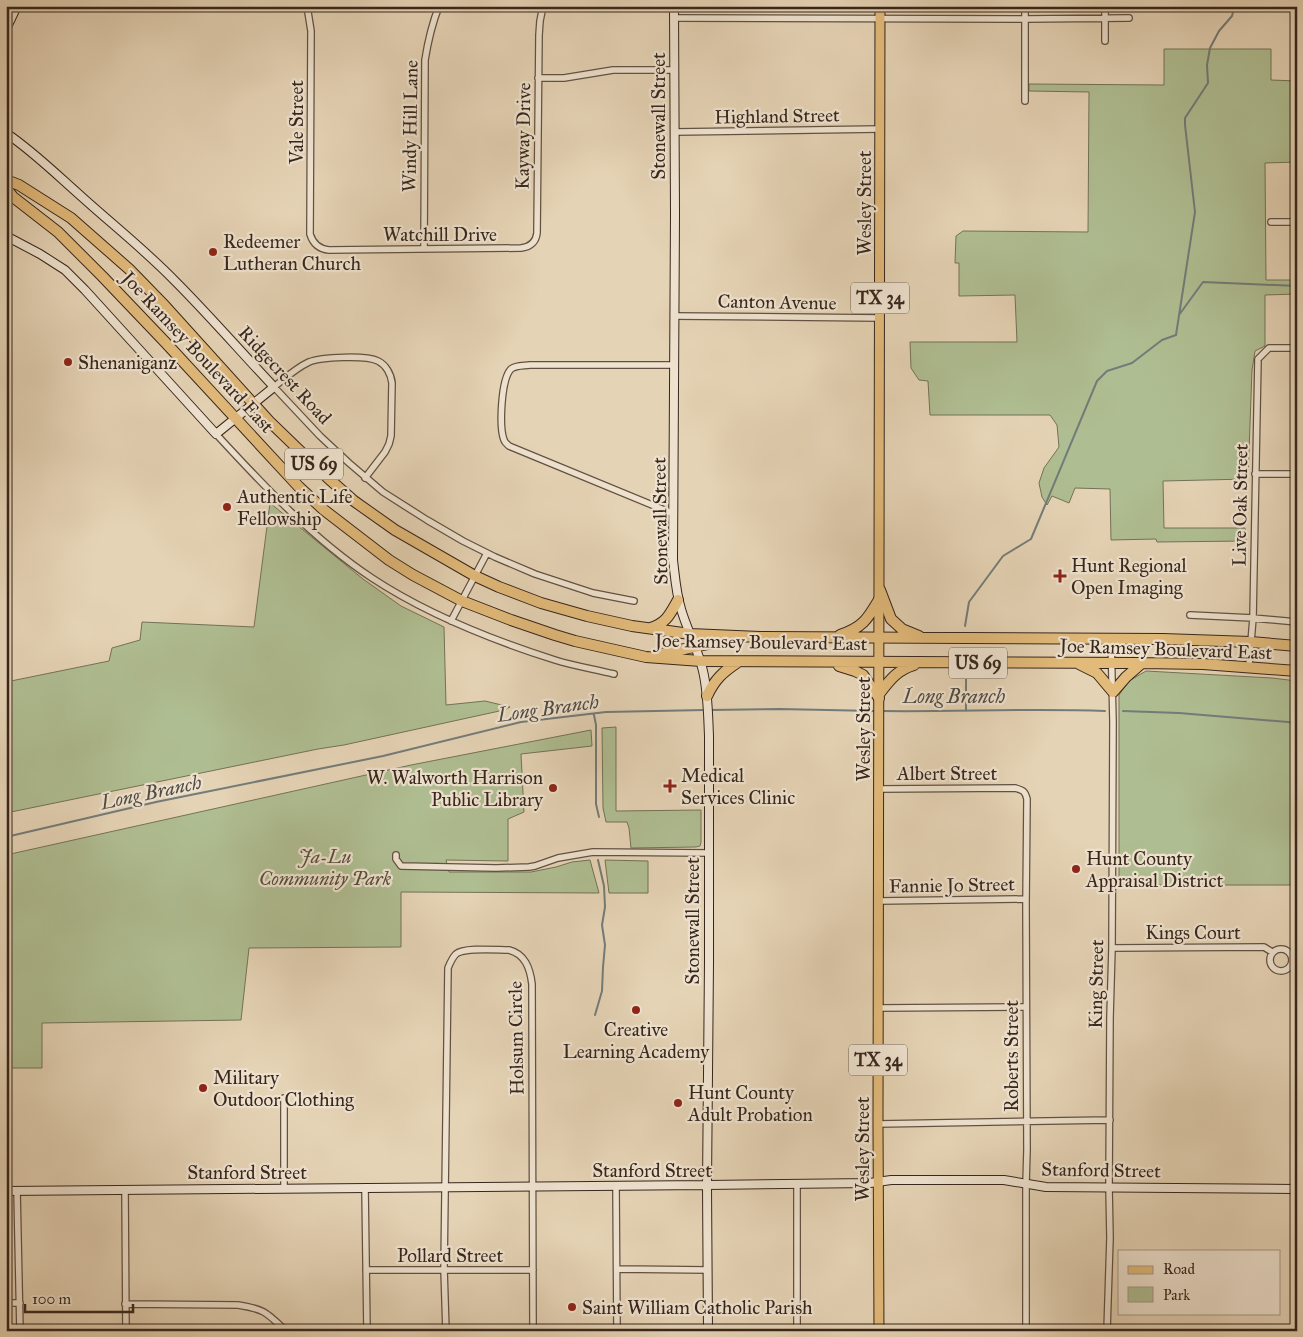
<svg xmlns="http://www.w3.org/2000/svg" width="1303" height="1337" viewBox="0 0 1303 1337" font-family="'IM FELL Great Primer',serif">
  <rect width="100%" height="100%" fill="#e5d3b5"/>
  <filter id="stains"><feTurbulence type="fractalNoise" baseFrequency=".004" numOctaves="4"/><feColorMatrix values="0 0 0 0 .2 0 0 0 0 .09 0 0 0 0 .02 0 0 0 .5 -.17"/></filter>
  <radialGradient id="worn" r=".72"><stop offset=".6" stop-color="#630" stop-opacity="0"/><stop offset="1" stop-color="#630" stop-opacity=".3"/></radialGradient>
  <!-- green -->
  <path fill="#afbe92" stroke="#737257" d="M1164,49H1271V80L1297,81V162L1265,163L1266,280H1297V294L1265,295V346L1255,351L1252,370L1248,479L1163,481L1164,528H1245L1246,541L1157,542L1156,539L1111,540L1110,489L1075,488L1069,503L1052,496L1047,505L1042,497L1039,483L1044,468L1059,447L1057,425L1050,415H930L928,381L919,380L911,368L910,342H1017L1015,295L959,296V263H955L956,236L963,231L1088,232L1089,92L1029,91V84L1164,85Z
    M270,503L363,579L401,606L444,627L446,705L485,701L510,707L504,710L344,745L318,749L6,813V682L109,661L112,648L140,640L142,622L254,627Z
    M1146,671L1272,678L1297,681V885H1119V695L1129,681Z
    M616,727V811L701,810V842L700,846L696,847L631,848L629,828L627,822H606L603,808L602,728Z
    M591,730L592,746L521,754L524,812L508,819V861L446,860L449,872H531L556,867L572,862L590,860L599,893L401,892V947L249,948L241,1020L42,1023V1068H6V855L411,765Z
    M605,860L648,861V893H609Z"/>
  <g fill="none" stroke-linecap="round" stroke-linejoin="round">
    <!-- stream -->
    <path stroke="#737c7a" stroke-width="2" d="M1179,315L1203,282L1297,286
      M965,626L969,602L1003,556L1031,539L1097,381L1107,371L1132,363L1162,340L1176,335L1195,212L1185,125V118L1208,83L1207,65L1210,48L1219,31L1232,16L1233,12
      M966,676V711
      M710,710L779,709L875,711
      M882,711C956,712 1031,708 1105,711
      M1123,711L1179,713L1288,722L1297,724
      M594,715L596,725V804L599,817
      M6,837L156,802L383,756L521,722L606,712L705,710
      M595,1015L602,991L603,967L605,945L602,925L605,907L604,886L598,860"/>
    <!-- street casing -->
    <g stroke="#625142" stroke-width="8">
      <path id="street" d="M307,6L311,31L310,234C313,244 319,249 329,250L521,248C530,247 536,242 537,233L539,35L540,21L543,6
        M1025,6V101
        M674,18L1025,19L1129,18
        M1105,41V6
        M538,78H564L613,70H674
        M675,132L880,129
        M1271,222H1297
        M424,249L425,60C428,41 432,24 439,6
        M674,316L880,318
        M216,434C264,486 313,539 372,578C428,615 492,640 555,660C574,666 594,669 614,674
        M1255,474H1297
        M365,478L385,452L389,444L391,436L392,383C391,374 386,365 378,361C366,355 321,357 309,362C296,368 285,378 274,387L320,436L349,463L383,492L427,520L463,541L495,557L535,574L593,593L634,601
        M674,514L509,446C507,444 505,443 504,440C499,427 501,379 511,369C516,365 524,366 530,365H674
        M1190,615L1253,618L1297,622
        M451,621L487,553
        M1249,666L1253,618L1258,359L1269,348H1297
        M879,789L1015,788C1023,790 1025,791 1027,799L1026,904L1027,1150L1026,1184V1331
        M396,855V859L401,866L496,868L529,867L535,866L558,858L593,852L709,853
        M879,901L1026,899
        M1112,948L1264,947L1272,952
        M1270 960a11 11 0 1 1 22 0a11 11 0 1 1-22 0Z
        M879,1008L1026,1007
        M878,1124L1110,1120
        M616,1186L617,1331
        M284,1188V1098
        M365,1188L367,1331
        M17,1190L20,1331
        M125,1190L126,1331
        M617,1269L708,1270
        M366,1270H533
        M6,1303H20
        M125,1304L238,1305C265,1309 267,1313 286,1331
        M446,1331L444,1269L448,968C450,963 452,958 456,954C464,947 497,950 509,950C525,954 530,968 532,984L533,1331
        M797,1331V1184
        M1107,1331L1110,1238L1109,1187L1110,1017L1112,948L1113,722L1111,638"/>
    </g>
    <!-- secondary casing -->
    <g stroke="#37261c" stroke-width="10">
      <path id="secondary" d="M674,6L675,215L673,560C675,576 676,593 681,609C687,630 698,649 703,671C708,692 708,714 709,736V962L707,1185L708,1331
        M6,29L17,6
        M6,133C34,152 57,175 82,197C113,225 146,251 175,281C209,315 241,352 274,387L216,434L85,290L65,270L40,254L6,236
        M6,1191L707,1185L870,1183L891,1180H1004L1046,1187L1297,1189"/>
    </g>
    <!-- primary casing -->
    <g stroke="#37261c" stroke-width="11">
      <path id="primary" d="M879,1331L878,1124L880,6"/>
    </g>
    <!-- highway casing -->
    <g stroke="#37261c" stroke-width="12">
      <path id="highway" d="M6,180L19,185L71,218L129,269L165,306L269,421L328,478L354,501L395,530L475,576L499,587L541,603L587,616L632,626L690,634L760,637L1163,639L1251,642L1297,646
        M6,188L13,197L58,232L102,276L165,342L299,487L324,510L389,560L413,575L462,601L511,620L555,635L575,641L646,657L701,661L1142,663L1203,664L1297,671
        M880,590L891,619L902,629L919,636
        M650,628C666,624 670,614 678,600
        M840,635C864,627 868,618 880,598
        M656,655L727,640
        M1079,664L1097,673L1113,692L1126,677L1142,663
        M839,666L855,671L863,675L879,698
        M879,694C890,680 897,670 914,665
        M707,696C715,679 723,672 738,662"/>
    </g>
    <!-- street -->
    <use href="#street" stroke="#eee2cf" stroke-width="5.5"/>
    <!-- secondary -->
    <use href="#secondary" stroke="#eee2cf" stroke-width="8"/>
    <!-- primary -->
    <use href="#primary" stroke="#e2ba7a" stroke-width="9"/>
    <!-- highway -->
    <use href="#highway" stroke="#e2ba7a" stroke-width="10"/>
  </g>
  <!-- markers -->
  <g fill="#8f2418" stroke="#eee2cf" stroke-width="2">
    <circle cx="213" cy="252" r="5"/>
    <circle cx="68" cy="362" r="5"/>
    <circle cx="227" cy="507" r="5"/>
    <path d="M1057.5 568.5h5v5h5v5h-5v5h-5v-5h-5v-5h5z"/>
    <path d="M667.5 778.5h5v5h5v5h-5v5h-5v-5h-5v-5h5z"/>
    <circle cx="553" cy="788" r="5"/>
    <circle cx="1076" cy="869" r="5"/>
    <circle cx="636" cy="1010" r="5"/>
    <circle cx="203" cy="1088" r="5"/>
    <circle cx="678" cy="1103" r="5"/>
    <circle cx="572" cy="1307" r="5"/>
  </g>
  <g text-anchor="middle" dominant-baseline="central" stroke-width="4.5" stroke-linejoin="round" paint-order="stroke">
    <!-- shield labels -->
    <g fill="#eee2cf" stroke="#6e5e52" stroke-width="1">
      <rect x="851" y="282.5" width="58" height="31" rx="4"/>
      <rect x="285" y="448.5" width="58" height="31" rx="4"/>
      <rect x="949" y="647.5" width="58" height="31" rx="4"/>
      <rect x="849" y="1044.5" width="58" height="31" rx="4"/>
    </g>
    <g font-size="18" font-weight="bold" fill="#37261c">
      <text x="880" y="298">TX 34</text>
      <text x="314" y="464">US 69</text>
      <text x="978" y="663">US 69</text>
      <text x="878" y="1060">TX 34</text>
    </g>
    <!-- street labels -->
    <g font-size="19" fill="#37261c" stroke="#eee2cf">
      <text transform="translate(658 116) rotate(-90)">Stonewall Street</text>
      <text transform="translate(777 116) rotate(-1)">Highland Street</text>
      <text transform="translate(296 122) rotate(-90)">Vale Street</text>
      <text transform="translate(410 126) rotate(-89)">Windy Hill Lane</text>
      <text transform="translate(523 136) rotate(-89)">Kayway Drive</text>
      <text transform="translate(864 203) rotate(-90)">Wesley Street</text>
      <text x="440" y="234">Watchill Drive</text>
      <text transform="translate(777 302) rotate(1)">Canton Avenue</text>
      <text transform="translate(198 352) rotate(47)">Joe Ramsey Boulevard East</text>
      <text transform="translate(285 375) rotate(47)">Ridgecrest Road</text>
      <text transform="translate(1240 505) rotate(-89)">Live Oak Street</text>
      <text transform="translate(660 521) rotate(-91)">Stonewall Street</text>
      <text transform="translate(761 642) rotate(1)">Joe Ramsey Boulevard East</text>
      <text transform="translate(1166 649) rotate(2)">Joe Ramsey Boulevard East</text>
      <text transform="translate(863 729) rotate(-90)">Wesley Street</text>
      <text x="947" y="773">Albert Street</text>
      <text transform="translate(952 885) rotate(-1)">Fannie Jo Street</text>
      <text transform="translate(692 921) rotate(-90)">Stonewall Street</text>
      <text x="1193" y="932">Kings Court</text>
      <text transform="translate(1096 984) rotate(-89)">King Street</text>
      <text transform="translate(516 1038) rotate(-91)">Holsum Circle</text>
      <text transform="translate(1011 1056) rotate(-90)">Roberts Street</text>
      <text transform="translate(862 1149) rotate(-90)">Wesley Street</text>
      <text x="652" y="1170">Stanford Street</text>
      <text transform="translate(1101 1170) rotate(1)">Stanford Street</text>
      <text x="247" y="1172">Stanford Street</text>
      <text x="450" y="1255">Pollard Street</text>
    </g>
    <!-- poi labels -->
    <g font-size="19" fill="#37261c" stroke="#eee2cf" text-anchor="start">
      <text x="223" y="241">Redeemer<tspan x="223" dy="22">Lutheran Church</tspan></text>
      <text x="78" y="362">Shenaniganz</text>
      <text x="237" y="496">Authentic Life<tspan x="237" dy="22">Fellowship</tspan></text>
      <text x="1071" y="565">Hunt Regional<tspan x="1071" dy="22">Open Imaging</tspan></text>
      <text x="681" y="775">Medical<tspan x="681" dy="22">Services Clinic</tspan></text>
      <text x="543" y="777" text-anchor="end">W. Walworth Harrison<tspan x="543" dy="22">Public Library</tspan></text>
      <text x="1086" y="858">Hunt County<tspan x="1086" dy="22">Appraisal District</tspan></text>
      <text x="636" y="1029" text-anchor="middle">Creative<tspan x="636" dy="22">Learning Academy</tspan></text>
      <text x="213" y="1077">Military<tspan x="213" dy="22">Outdoor Clothing</tspan></text>
      <text x="688" y="1092">Hunt County<tspan x="688" dy="22">Adult Probation</tspan></text>
      <text x="582" y="1307">Saint William Catholic Parish</text>
    </g>
    <!-- park labels -->
    <g font-size="19" font-style="italic" fill="#554c3a" stroke="#eee2cf">
      <text x="325" y="856">Ja-Lu<tspan x="325" dy="22">Community Park</tspan></text>
    </g>
    <!-- water labels -->
    <g font-size="20" font-style="italic" fill="#504a43" stroke="#eee2cf">
      <text x="954" y="696">Long Branch</text>
      <text transform="translate(548 708) rotate(-8)">Long Branch</text>
      <text transform="translate(151 792) rotate(-12)">Long Branch</text>
    </g>
  </g>
  <!-- margin -->
  <rect width="1303" height="1337" fill="none" stroke="#e5d3b5" stroke-width="25"/>
  <rect x="8" y="8" width="1288" height="1322" fill="none" stroke="#37261c" stroke-width="2.5"/>
  <rect x="12" y="12" width="1278" height="1312" fill="none" stroke="#37261c"/>
  <!-- legend -->
  <rect x="1118" y="1250" width="162" height="65" fill="#eee2cf" stroke="#a59787"/>
  <rect x="1128" y="1266" width="25" height="8" fill="#e2ba7a" stroke="#a59787"/>
  <text x="1163" y="1274" font-size="15" fill="#37261c">Road</text>
  <rect x="1128" y="1287" width="25" height="15" fill="#afbe92" stroke="#a59787"/>
  <text x="1163" y="1300" font-size="15" fill="#37261c">Park</text>
  <!-- scale -->
  <path d="M25 1304v8h108v-8" fill="none" stroke="#37261c" stroke-width="2.5"/>
  <text x="32" y="1304" font-size="15" fill="#37261c" stroke="#eee2cf" stroke-width="4" paint-order="stroke">100 m</text>
  <rect width="100%" height="100%" filter="url(#stains)"/>
  <rect width="100%" height="100%" fill="url(#worn)"/>
</svg>
